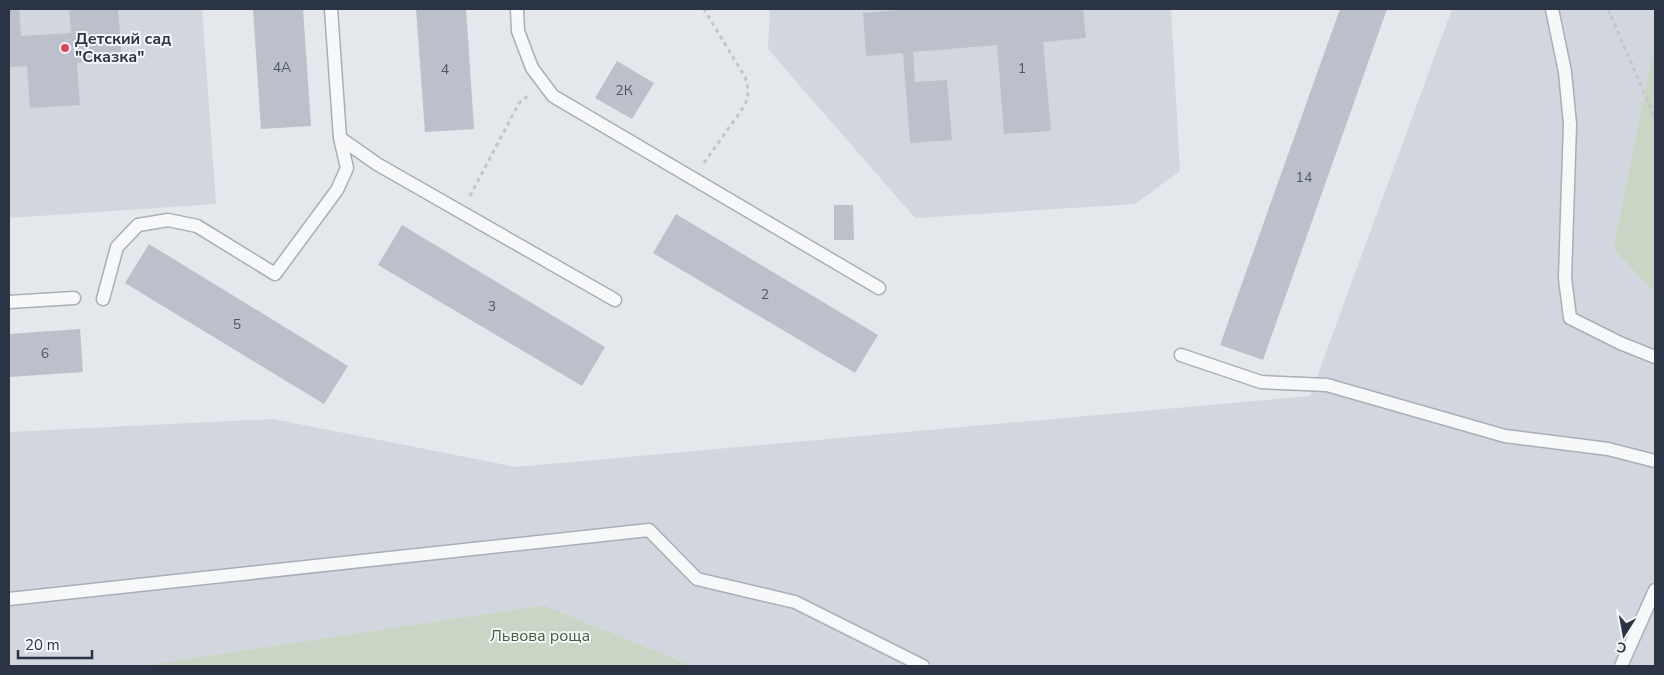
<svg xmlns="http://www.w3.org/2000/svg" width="1664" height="675" viewBox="0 0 1664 675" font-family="'Nunito Sans',sans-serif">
  <rect width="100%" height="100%" fill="#e4e7ec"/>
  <!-- built -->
  <path fill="#d2d6de" d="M9,9H202L216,204L9,218Z
    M770,9H1171L1180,171L1135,204L915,218L768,49Z
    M1452,9H1655V43L1613,249L1655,293V666H692L544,605L140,666H9V432L273,419L516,467L1310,396Z"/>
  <!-- green -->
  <path fill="#c9d6c5" d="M1655,43V293L1613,249Z
    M544,605L692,666H140Z"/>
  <!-- building -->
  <path fill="#bbc0ca" d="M9,9H19L21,36L71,33L69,9H118L122,60L77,63L80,105L30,108L27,66L9,67Z
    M253,9H303L311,126L261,129Z
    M416,9H466L474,129L425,132Z
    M909,9H1083L1086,38L1043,42L1051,131L1004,134L997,45L913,52L915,82L947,80L952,140L910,143L903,53L866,56L863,13Z
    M1340,9H1387L1263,360L1220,345Z
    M617,61L654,83L632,119L595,98Z
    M834,205H853L854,240H834Z
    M676,214L878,335L855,373L653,253Z
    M402,225L605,347L582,386L378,265Z
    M149,244L348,366L324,404L125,283Z
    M80,329L83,372L9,377V334Z"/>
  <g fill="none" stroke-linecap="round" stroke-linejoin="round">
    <!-- service casing -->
    <g stroke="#a9aeb7" stroke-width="15">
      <path id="service" d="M517,9L518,31L532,68L553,96L879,288
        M1552,9L1565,72L1570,124L1565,278L1570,318L1620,343L1655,357
        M340,138L377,164L615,300
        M103,299L117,247L138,225L168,220L197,226L275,274L337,190L347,168L340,138L331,9
        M9,302L74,298
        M1181,355L1261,382L1327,385L1505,436L1608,449L1655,461
        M9,599L649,530L697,579L795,602L923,666
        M1621,666L1655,590"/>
    </g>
    <!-- path -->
    <path stroke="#c2c5cb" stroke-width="3" stroke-dasharray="4 4" stroke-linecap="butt" d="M1608,9L1655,118
      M704,163L745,105C749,95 749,88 745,77L704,9
      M470,196L519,103L529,95"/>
    <!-- service -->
    <use href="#service" stroke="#f7f8fa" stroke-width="12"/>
  </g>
  <!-- markers -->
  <circle fill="#d1495b" stroke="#f4f6f9" stroke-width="2" cx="65" cy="48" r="5"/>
  <g text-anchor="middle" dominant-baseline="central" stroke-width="4" stroke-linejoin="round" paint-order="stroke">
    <!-- number labels -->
    <g font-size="14" fill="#4f5766">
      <text x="282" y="67">4А</text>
      <text x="1022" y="68">1</text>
      <text x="445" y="69">4</text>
      <text x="624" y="90">2К</text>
      <text x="1304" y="177">14</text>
      <text x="765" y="294">2</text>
      <text x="492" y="306">3</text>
      <text x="237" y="324">5</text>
      <text x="45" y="353">6</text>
    </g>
    <!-- poi labels -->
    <g font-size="16" font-weight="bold" fill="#2b3445" stroke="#f4f6f9" text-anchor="start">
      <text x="75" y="39">Детский сад<tspan x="75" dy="18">"Сказка"</tspan></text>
    </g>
    <!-- park labels -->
    <g font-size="16" fill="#3f6138" stroke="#f4f6f9">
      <text x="540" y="636">Львова роща</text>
    </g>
  </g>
  <!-- border -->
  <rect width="1664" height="675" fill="none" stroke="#2b3445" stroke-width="20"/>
  <!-- north arrow -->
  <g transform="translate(1624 635) rotate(191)" stroke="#f4f6f9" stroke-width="4" paint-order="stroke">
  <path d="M0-4L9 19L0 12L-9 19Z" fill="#2b3445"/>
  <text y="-8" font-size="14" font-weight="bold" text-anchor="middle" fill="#2b3445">С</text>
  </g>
  <!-- scale -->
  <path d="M18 650v8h74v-8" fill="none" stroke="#2b3445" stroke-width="2.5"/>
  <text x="25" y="650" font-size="15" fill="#2b3445" stroke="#f4f6f9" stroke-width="4" paint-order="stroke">20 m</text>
</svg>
